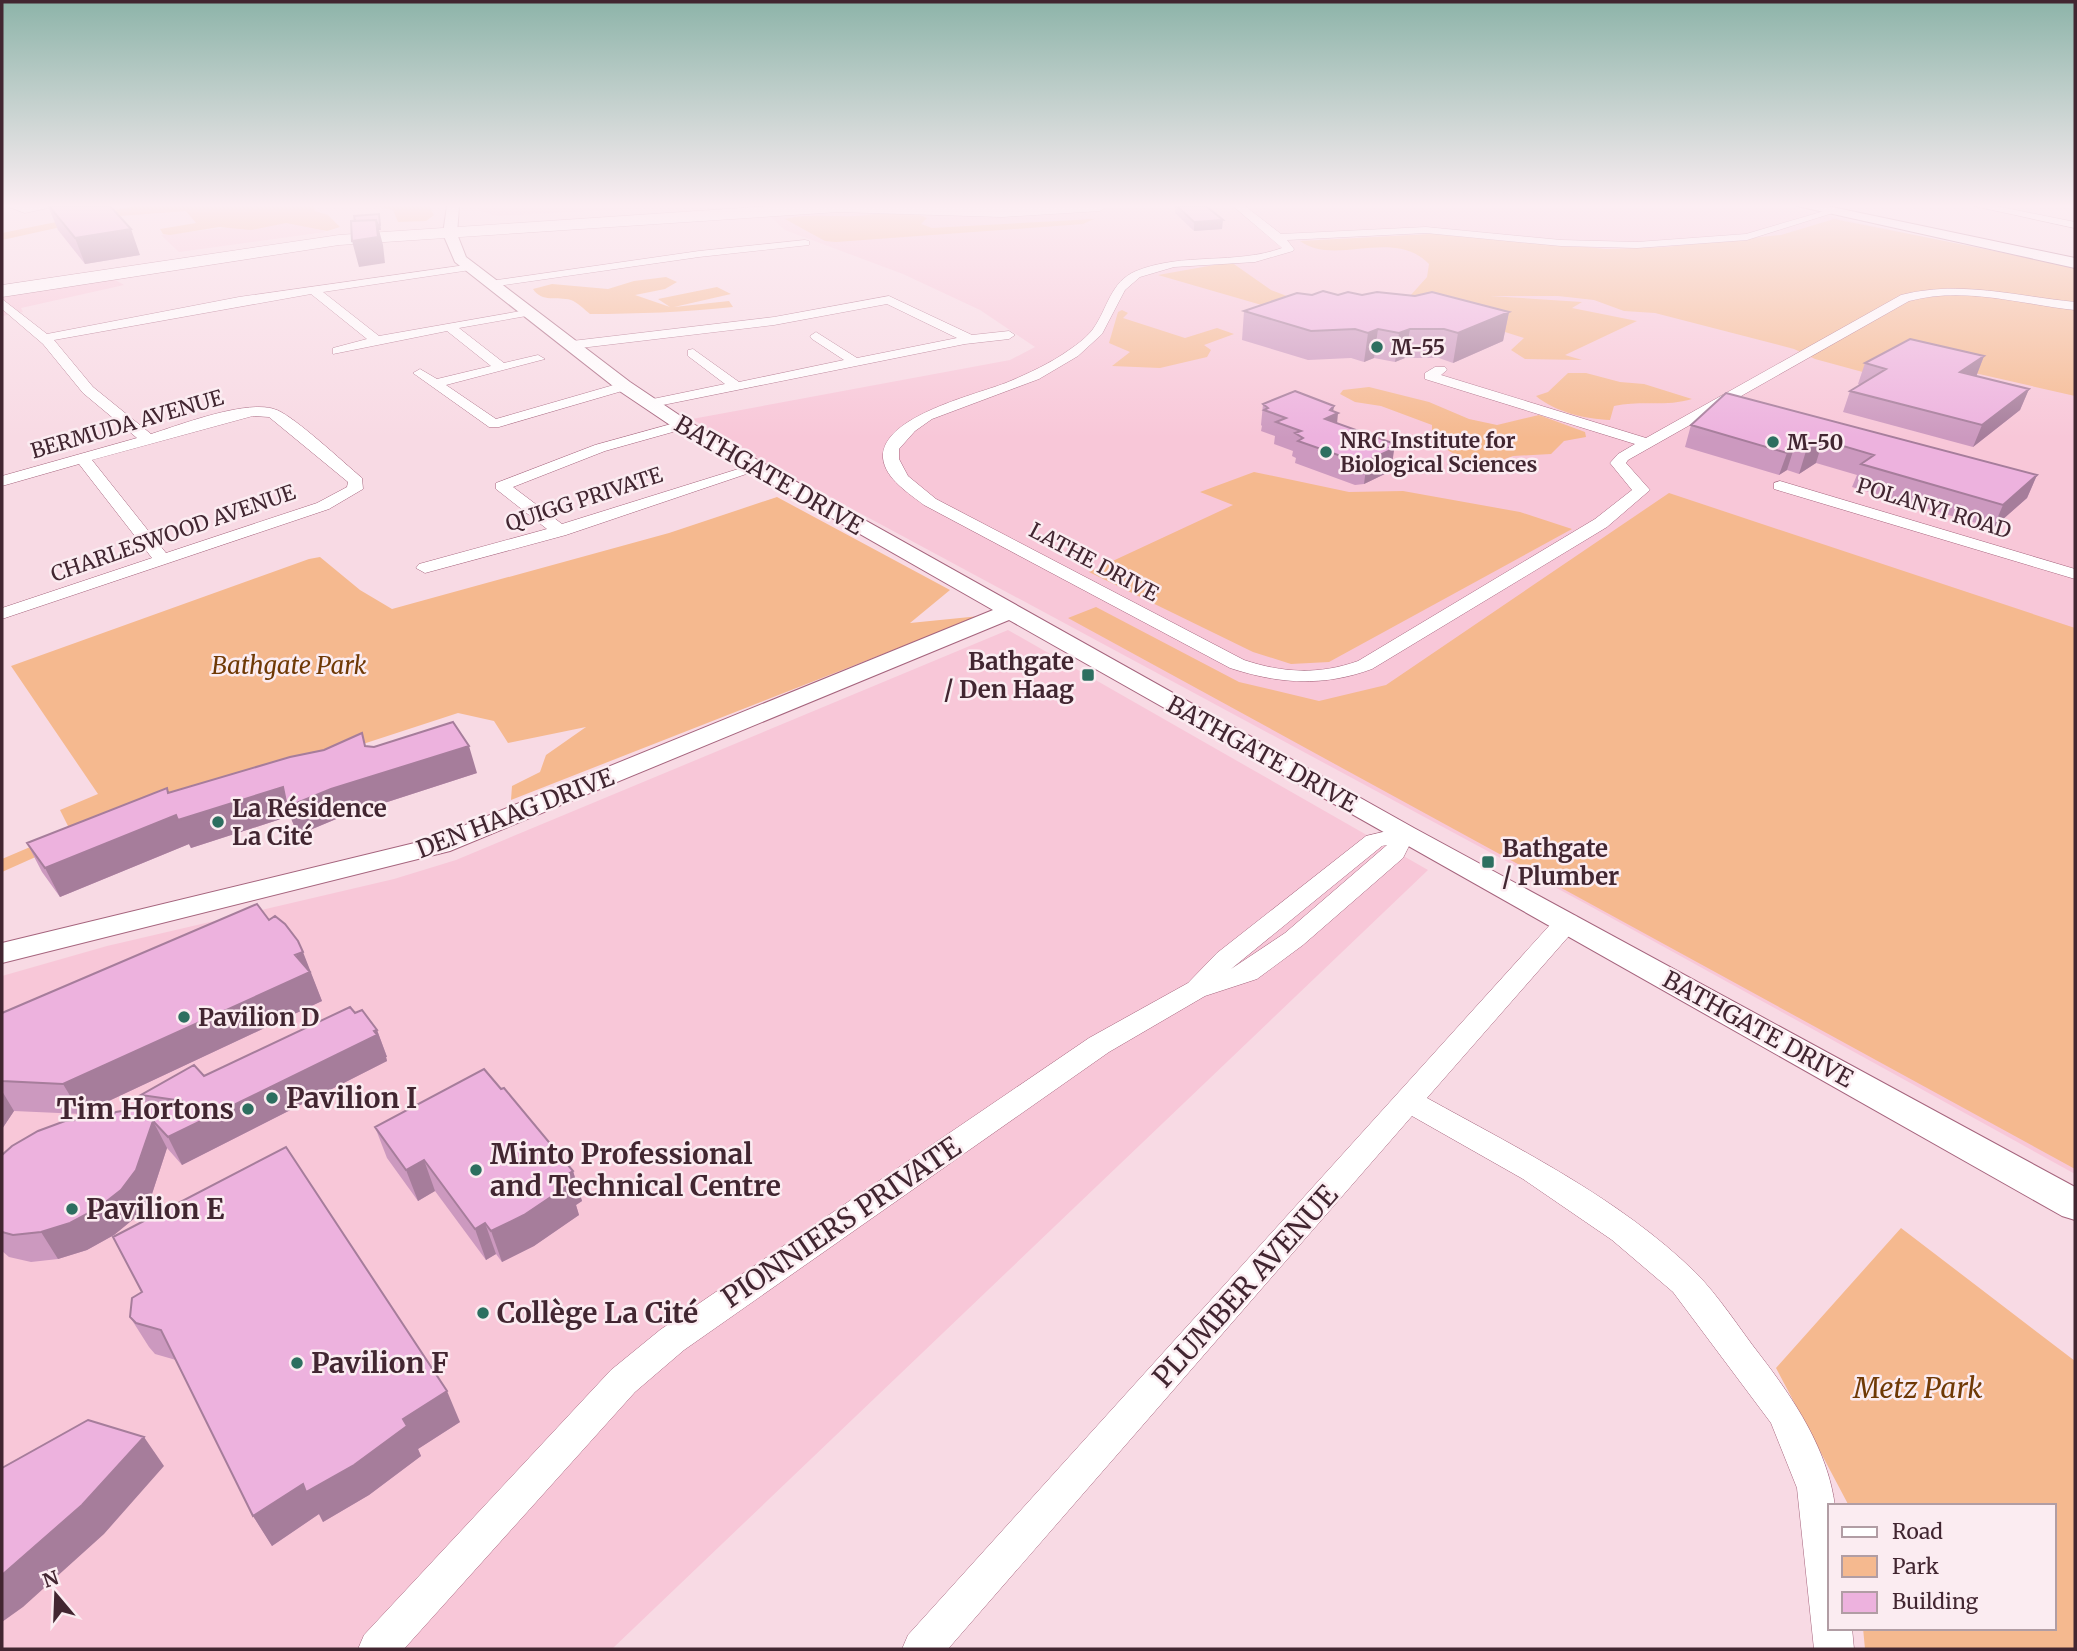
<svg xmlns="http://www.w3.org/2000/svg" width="2077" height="1651" viewBox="0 0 2077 1651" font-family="Merriweather,serif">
  <rect width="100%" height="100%" fill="#f8dae4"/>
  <!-- built -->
  <path fill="#f8c7d8" d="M480,206H678L497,216L481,211Z
    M931,206H1782L2075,269V1174L1588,905L765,462L692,419L1010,360L1035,347L980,310L903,274L785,230L770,216Z
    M305,219L325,232L179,252L161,235Z
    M110,277L124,285L21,308L23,312L2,316V296Z
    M1008,630L1428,870L612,1649H2V976L107,946L394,879L456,860Z"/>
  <!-- green -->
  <path fill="#f5b98f" d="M135,206H313L315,211L328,215L340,227L327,231L286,223L251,230L219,227L170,235L163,234L160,229L196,223L186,211L106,217L2,240V233Z
    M374,206H429L434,215L426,221L398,222L393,210Z
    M886,211L915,213L927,218L921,224L932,228L1094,219L1083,224L836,242L825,241L785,219C819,211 852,222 886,211Z
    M1834,219L2075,267V396L1966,371L1870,374L1815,359L1794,349L1655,313L1624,311L1594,300L1558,296H1490L1582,302L1572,308L1637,321L1565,355L1582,360L1525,359L1511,350L1524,338L1467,320L1410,296L1427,277L1429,264C1393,227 1335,267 1300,241L1448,233L1606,249L1665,247L1781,235Z
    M1231,262L1271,290L1305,303L1282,311L1158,275Z
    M666,277L677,282L665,289L635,295L670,307L658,299L717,287L731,294L674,307L729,301L733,307C684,312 638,314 590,314C585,310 577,302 571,300C557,296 542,303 533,289L552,284L608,289L634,281Z
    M1122,310L1128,313L1123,318L1185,338L1217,328L1234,334L1204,345L1211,350L1207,357L1160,368L1112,366L1130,352L1109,343L1118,312Z
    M1568,373H1586L1620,382L1644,384L1692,399C1667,407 1640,400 1614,406L1610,420C1585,419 1555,412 1536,396L1548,392Z
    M1369,387L1429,402L1469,419L1497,425L1539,415L1585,432L1586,437L1564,441L1551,454L1513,456L1494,463L1480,464L1467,461L1449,451L1432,435V425L1381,406L1355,402L1340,394L1343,390Z
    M1254,472L1349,492L1403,491L1520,512L1572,529L1329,662L1291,664L1253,652L1089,572L1233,505L1200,492Z
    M1669,493L2075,628V1169L1068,618L1096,607L1239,682L1319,701L1386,685Z
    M777,497L950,590L910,623L980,616L511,800L512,786L540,772L546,755L586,727L508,743L494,721L458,713L87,834L2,872V859L70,830L60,810L98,794L11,666L309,559L320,557L360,590L392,609L669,533Z
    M1901,1228L2075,1361V1649H1865L1863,1628H2054V1506H1849L1776,1368Z"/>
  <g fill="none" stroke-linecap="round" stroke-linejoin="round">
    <!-- minor casing -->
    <g stroke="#a5647d" stroke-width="1">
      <path id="minor" d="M6,206H57L25,213Z
        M1233,206H1245L1281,234L1426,227L1561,240L1637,242L1746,234L1831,209L1836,212L1747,240L1637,248L1561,246L1426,233L1287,240L1294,249L1293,251L1255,262L1174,267L1140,277L1125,290L1102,334L1078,356L1039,379L932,419L915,431L899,449V459L908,476L936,499L1244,660C1283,673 1319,675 1358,661L1595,519L1632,490L1610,463L1618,454L1635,444L1425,379V373L1435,367H1445L1447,370L1441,375L1646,438L1901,295C1960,280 2015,296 2075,302V310C2019,304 1965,286 1909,301L1628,460L1626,463L1650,490L1607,527L1372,669C1323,687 1279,684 1230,668L924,505C910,494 885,479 883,458C880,416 979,394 1008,382C1029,373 1051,363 1069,350C1078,344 1087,337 1093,329C1108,308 1110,282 1136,271C1183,252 1235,265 1282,248Z
        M1974,206H1996L2075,222V228Z
        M805,240L809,241V245L699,257L490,287L484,284L490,281L699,251Z
        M473,264L479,267L477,269L323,292L379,336L532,309V315L459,328L504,363L538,355L545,359L446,385L496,419L624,382L631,386L629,389L499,427H489L413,373L420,369L437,379L491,366L447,331L333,354V348L367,339L311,294L54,340L93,387L151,434C180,425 249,398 277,410C296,418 343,462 362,478L363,489L329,509L2,619V608L152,558L79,464L2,486V476L137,438L83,393L43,344L2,309V299L47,334L239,297ZM253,416L269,417L348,482L347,487L317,503L166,553L92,460Z
        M889,296L972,335L1009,331L1015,335L1009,339L965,344L648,408L641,404L643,401L725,384L688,356V350L693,349L739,382L844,360L812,339L810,336L816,332L857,358L957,338L887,304L774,325L572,349L566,345L572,341L774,317Z
        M682,421L687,422V428L605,451L513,487L562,524L751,465H761L764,468L566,535L425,573L416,568L419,564L547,529L496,489V483L595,445Z
        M1780,481L2075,569V579L1774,489V483Z
        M1404,827L1412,829L1415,834L1403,858L1303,945L1257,979L1205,996L1109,1052L684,1350L635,1392L404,1649H358L364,1635L611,1370L660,1330L1089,1038L1188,983L1217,953L1366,836ZM1387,845L1285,933L1231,969L1382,846Z
        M1567,914L1576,916L1579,922L1576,928L1427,1098C1519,1149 1619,1198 1695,1272C1719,1296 1739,1328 1760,1355C1794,1399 1828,1450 1835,1506H1830V1628H1852L1854,1649H1814L1797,1488L1771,1423L1673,1292L1612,1240L1523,1179L1412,1116L948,1649H902L908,1635L1558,916Z"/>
    </g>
    <!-- tertiary casing -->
    <g stroke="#a5647d" stroke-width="2">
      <path id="tertiary" d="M447,206H459L457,234L466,257L630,382L688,421L1414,828L2075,1187V1220L2062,1216L1009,620L450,851L2,963V943L431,839L993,610L676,429L618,390L455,262L443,234Z"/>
    </g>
    <!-- secondary casing -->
    <g stroke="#a5647d" stroke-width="2">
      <path id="secondary" d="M1797,206H1827L2075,258V268Z"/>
    </g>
    <!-- primary casing -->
    <g stroke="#a5647d" stroke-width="1">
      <path id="primary" d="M771,206H1108L1100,211L1002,217L838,212L339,245L2,297V285L339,235Z"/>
    </g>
    <!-- minor -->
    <use href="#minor" fill="#fff" fill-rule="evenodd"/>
    <!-- tertiary -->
    <use href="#tertiary" fill="#fff" fill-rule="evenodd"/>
    <!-- secondary -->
    <use href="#secondary" fill="#fff" fill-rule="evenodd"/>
    <!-- primary -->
    <use href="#primary" fill="#fff" fill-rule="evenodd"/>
  </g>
  <!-- wall -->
  <path fill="#cc99bf" d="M48,206L140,255L85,264L58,230Z
    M1175,206H1206L1222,229L1194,231L1175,213Z
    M1312,295H1362L1509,312L1503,341L1453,363L1439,358H1405L1395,362L1374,358L1364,362L1351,358L1308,360L1242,340L1244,311Z
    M1984,356L1976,376L2029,389L2020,410L1973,447L1843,412L1850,391L1860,385L1858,384L1865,363Z
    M1726,393L2037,475L2027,498L1993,528L1852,487L1857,475L1816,463L1799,474L1787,470L1779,475L1685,447L1691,425Z
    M1263,404L1334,406L1333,411L1337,423L1391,471L1364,484L1355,485L1295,463L1296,458L1292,456L1293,451L1274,444L1275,436L1261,431L1262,426L1261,425Z
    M367,746L477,773L341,817L298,835L290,816L191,848L189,844L60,897L42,872L27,843L169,793Z
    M298,941L322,1001L81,1114L14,1111L2,1129V1013Z
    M355,1013L377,1030L387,1057H386L387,1061L182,1165L167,1148L151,1197L136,1217L114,1235L87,1250L58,1259L31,1262L9,1257L2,1251V1155L108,1117L148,1107L141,1095L204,1076Z
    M375,1127L573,1171L582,1201L576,1205L579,1215L534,1246L502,1262L496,1254L486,1260L435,1191L418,1201L387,1158Z
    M130,1317L460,1422L418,1449L421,1456L369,1495L323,1522L319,1514L272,1546L253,1516L176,1360L155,1354L149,1347Z"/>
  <!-- shaded-wall -->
  <path fill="#a67d9b" d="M379,214L381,230H379L383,245L385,263L359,267L352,241L356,231Z
    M1223,220L1222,229L1194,231V222Z
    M131,229L140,255L85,264L75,238Z
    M1509,312L1503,341L1453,363L1458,333Z
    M1378,329L1374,358L1364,362L1368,333Z
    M1410,329L1405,358L1395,362L1399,333Z
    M1984,356L1976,377L1960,372Z
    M2029,389L2020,410L1973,447L1982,425Z
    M1334,406L1332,416L1338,413L1336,435L1325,419Z
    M1823,440L1816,463L1799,474L1806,451Z
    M1395,444L1391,471L1364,484L1367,461Z
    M1794,448L1787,470L1779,475L1787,453Z
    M2037,475L2027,498L1993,528L2003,505Z
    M469,746L477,773L341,817L298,835L290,816L191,848L189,844L60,897L45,868L176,815L180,819L283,787L331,789Z
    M303,952L322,1001L81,1114L63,1084Z
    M377,1030L387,1057H386L387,1061L182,1165L168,1137Z
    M2,1091L14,1111L2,1129Z
    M153,1121L167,1148L151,1197L136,1217L114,1235L87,1250L58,1259L41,1232Z
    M424,1160L435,1191L418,1201L406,1170Z
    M573,1171L582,1201L576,1205L579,1215L534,1246L502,1262L491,1231L563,1177Z
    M485,1223L496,1254L486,1260L475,1229Z
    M447,1391L460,1422L418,1449L421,1456L369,1495L323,1522L319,1514L272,1546L253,1516Z
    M144,1437L164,1466L104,1534L23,1607L2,1622V1575Z"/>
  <!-- building -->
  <path fill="#edb2de" stroke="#a67d9b" stroke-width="2" d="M49,206H110L131,229L75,238Z
    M1177,206H1206L1223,220L1194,222Z
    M379,214L380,225H378L376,220L355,221L354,216Z
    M376,220L378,237L352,241L351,221Z
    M1323,291L1338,295L1348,292L1362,295L1377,292L1415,296L1432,292L1509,312L1458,333L1444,329H1410L1399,333L1378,329L1368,333L1355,329L1311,331L1244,311L1297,293L1312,295Z
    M1910,339L1984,356L1960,372L2029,389L1982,425L1850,391L1886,369L1865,363Z
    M1295,391L1334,406L1330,410L1338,413L1325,419L1395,444L1390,447L1395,448L1367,461L1358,462L1298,441L1303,438L1295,433L1301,431L1276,422L1286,418L1264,410L1268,408L1263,404Z
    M1726,393L2037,475L2003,505L1861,464L1874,455L1823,440L1806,451L1794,448L1787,453L1691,425Z
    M453,722L469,746L331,789L287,807L283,787L178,820L176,815L45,868L27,843L167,788L168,793L290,757L324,750L362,733L365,746L374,747Z
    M257,904L269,920L275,916L285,924L298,941L303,952L295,955L310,972L63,1084L2,1081V1013Z
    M350,1007L355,1013L362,1010L377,1030L374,1031L377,1035L168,1137L153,1121L136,1170L121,1190L98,1208L70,1223L41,1232L13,1235L2,1232V1155L12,1146L38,1131L65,1121L108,1117L116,1112L183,1101L141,1095L194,1065L204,1076Z
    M484,1069L501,1089L504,1088L573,1171L563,1177L570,1184L524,1215L491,1231L485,1223L475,1229L424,1160L406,1170L375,1127Z
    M286,1147L447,1391L403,1419L407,1426L354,1465L306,1492L303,1484L253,1516L161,1330L136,1323L130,1317L132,1298L142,1292L113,1237Z
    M88,1420L144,1437L82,1505L2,1575V1468Z"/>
  <!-- sky -->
  <linearGradient id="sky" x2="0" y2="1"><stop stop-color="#8db4a9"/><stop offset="0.47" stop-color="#fceef3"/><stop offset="1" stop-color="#fceef3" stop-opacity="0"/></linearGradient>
  <rect width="2077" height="438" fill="url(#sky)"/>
  <!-- markers -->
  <g fill="#2d6f60" stroke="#fbecf1" stroke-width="2.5">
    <circle cx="1377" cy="347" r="7"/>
    <circle cx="1773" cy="442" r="7"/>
    <circle cx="1326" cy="452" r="7"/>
    <rect x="1081" y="668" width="14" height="14" rx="3.5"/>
    <circle cx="218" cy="822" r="7"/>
    <rect x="1481" y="855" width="14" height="14" rx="3.5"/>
    <circle cx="184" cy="1017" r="7"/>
    <circle cx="272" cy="1098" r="7"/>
    <circle cx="248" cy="1109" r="7"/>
    <circle cx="476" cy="1170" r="7"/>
    <circle cx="72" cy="1209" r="7"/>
    <circle cx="483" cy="1313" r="7"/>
    <circle cx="297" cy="1363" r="7"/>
  </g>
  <g text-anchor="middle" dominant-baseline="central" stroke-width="5" stroke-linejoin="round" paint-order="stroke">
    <!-- far-poi labels -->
    <g font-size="21" font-weight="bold" fill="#422631" stroke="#fbecf1" text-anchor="start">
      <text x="1391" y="347">M-55</text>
      <text x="1340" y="440">NRC Institute for<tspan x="1340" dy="24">Biological Sciences</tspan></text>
      <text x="1787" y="442">M-50</text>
    </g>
    <!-- far-street labels -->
    <g font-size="21" fill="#422631" stroke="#fbecf1">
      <text transform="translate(127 424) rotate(-16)">BERMUDA AVENUE</text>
      <text transform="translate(584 499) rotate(-18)">QUIGG PRIVATE</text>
      <text transform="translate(1934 508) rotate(17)">POLANYI ROAD</text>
      <text transform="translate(173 533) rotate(-19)">CHARLESWOOD AVENUE</text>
      <text transform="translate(1094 562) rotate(28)">LATHE DRIVE</text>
    </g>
    <!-- street labels -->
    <g font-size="24" fill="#422631" stroke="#fbecf1">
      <text transform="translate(769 475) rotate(30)">BATHGATE DRIVE</text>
      <text transform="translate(1262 754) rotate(29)">BATHGATE DRIVE</text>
      <text transform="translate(515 813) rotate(-21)">DEN HAAG DRIVE</text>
      <text transform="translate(1758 1029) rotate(29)">BATHGATE DRIVE</text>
    </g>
    <!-- poi labels -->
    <g font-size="24" font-weight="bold" fill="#422631" stroke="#fbecf1" text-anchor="start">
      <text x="1074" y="661" text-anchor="end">Bathgate<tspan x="1074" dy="28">/ Den Haag</tspan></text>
      <text x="232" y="808">La Résidence<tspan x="232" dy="28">La Cité</tspan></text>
      <text x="1502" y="848">Bathgate<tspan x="1502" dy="28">/ Plumber</tspan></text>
      <text x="198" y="1017">Pavilion D</text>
    </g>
    <!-- park labels -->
    <g font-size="24" font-style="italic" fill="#6f3905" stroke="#fbecf1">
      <text x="289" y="665">Bathgate Park</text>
    </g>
    <!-- near-poi labels -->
    <g font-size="28" font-weight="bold" fill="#422631" stroke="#fbecf1" text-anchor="start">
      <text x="286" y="1098">Pavilion I</text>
      <text x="234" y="1109" text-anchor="end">Tim Hortons</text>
      <text x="490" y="1154">Minto Professional<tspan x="490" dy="32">and Technical Centre</tspan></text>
      <text x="86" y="1209">Pavilion E</text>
      <text x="497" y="1313">Collège La Cité</text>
      <text x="311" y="1363">Pavilion F</text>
    </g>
    <!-- near-street labels -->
    <g font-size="28" fill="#422631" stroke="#fbecf1">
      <text transform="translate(841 1222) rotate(-34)">PIONNIERS PRIVATE</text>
      <text transform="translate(1245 1286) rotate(-48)">PLUMBER AVENUE</text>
    </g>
    <!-- near-park labels -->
    <g font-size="28" font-style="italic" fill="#6f3905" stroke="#fbecf1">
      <text x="1918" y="1388">Metz Park</text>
    </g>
  </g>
  <!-- border -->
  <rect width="2077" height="1651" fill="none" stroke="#422631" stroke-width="7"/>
  <!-- legend -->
  <rect x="1828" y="1504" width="228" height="126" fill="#fbecf1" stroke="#b19da4" stroke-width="2"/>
  <rect x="1842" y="1527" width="35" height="10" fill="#ffffff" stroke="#b19da4" stroke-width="2"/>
  <text x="1892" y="1539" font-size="21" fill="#422631">Road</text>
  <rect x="1842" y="1556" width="35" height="21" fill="#f5b98f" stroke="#b19da4" stroke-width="2"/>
  <text x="1892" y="1574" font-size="21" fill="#422631">Park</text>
  <rect x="1842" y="1592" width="35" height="21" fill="#edb2de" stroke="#b19da4" stroke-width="2"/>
  <text x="1892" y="1609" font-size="21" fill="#422631">Building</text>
  <!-- north arrow -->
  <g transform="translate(56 1595) rotate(341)" stroke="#fbecf1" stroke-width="5" paint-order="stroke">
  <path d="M0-5L12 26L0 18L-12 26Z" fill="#422631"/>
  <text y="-10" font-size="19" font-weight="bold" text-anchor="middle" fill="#422631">N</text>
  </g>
</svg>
